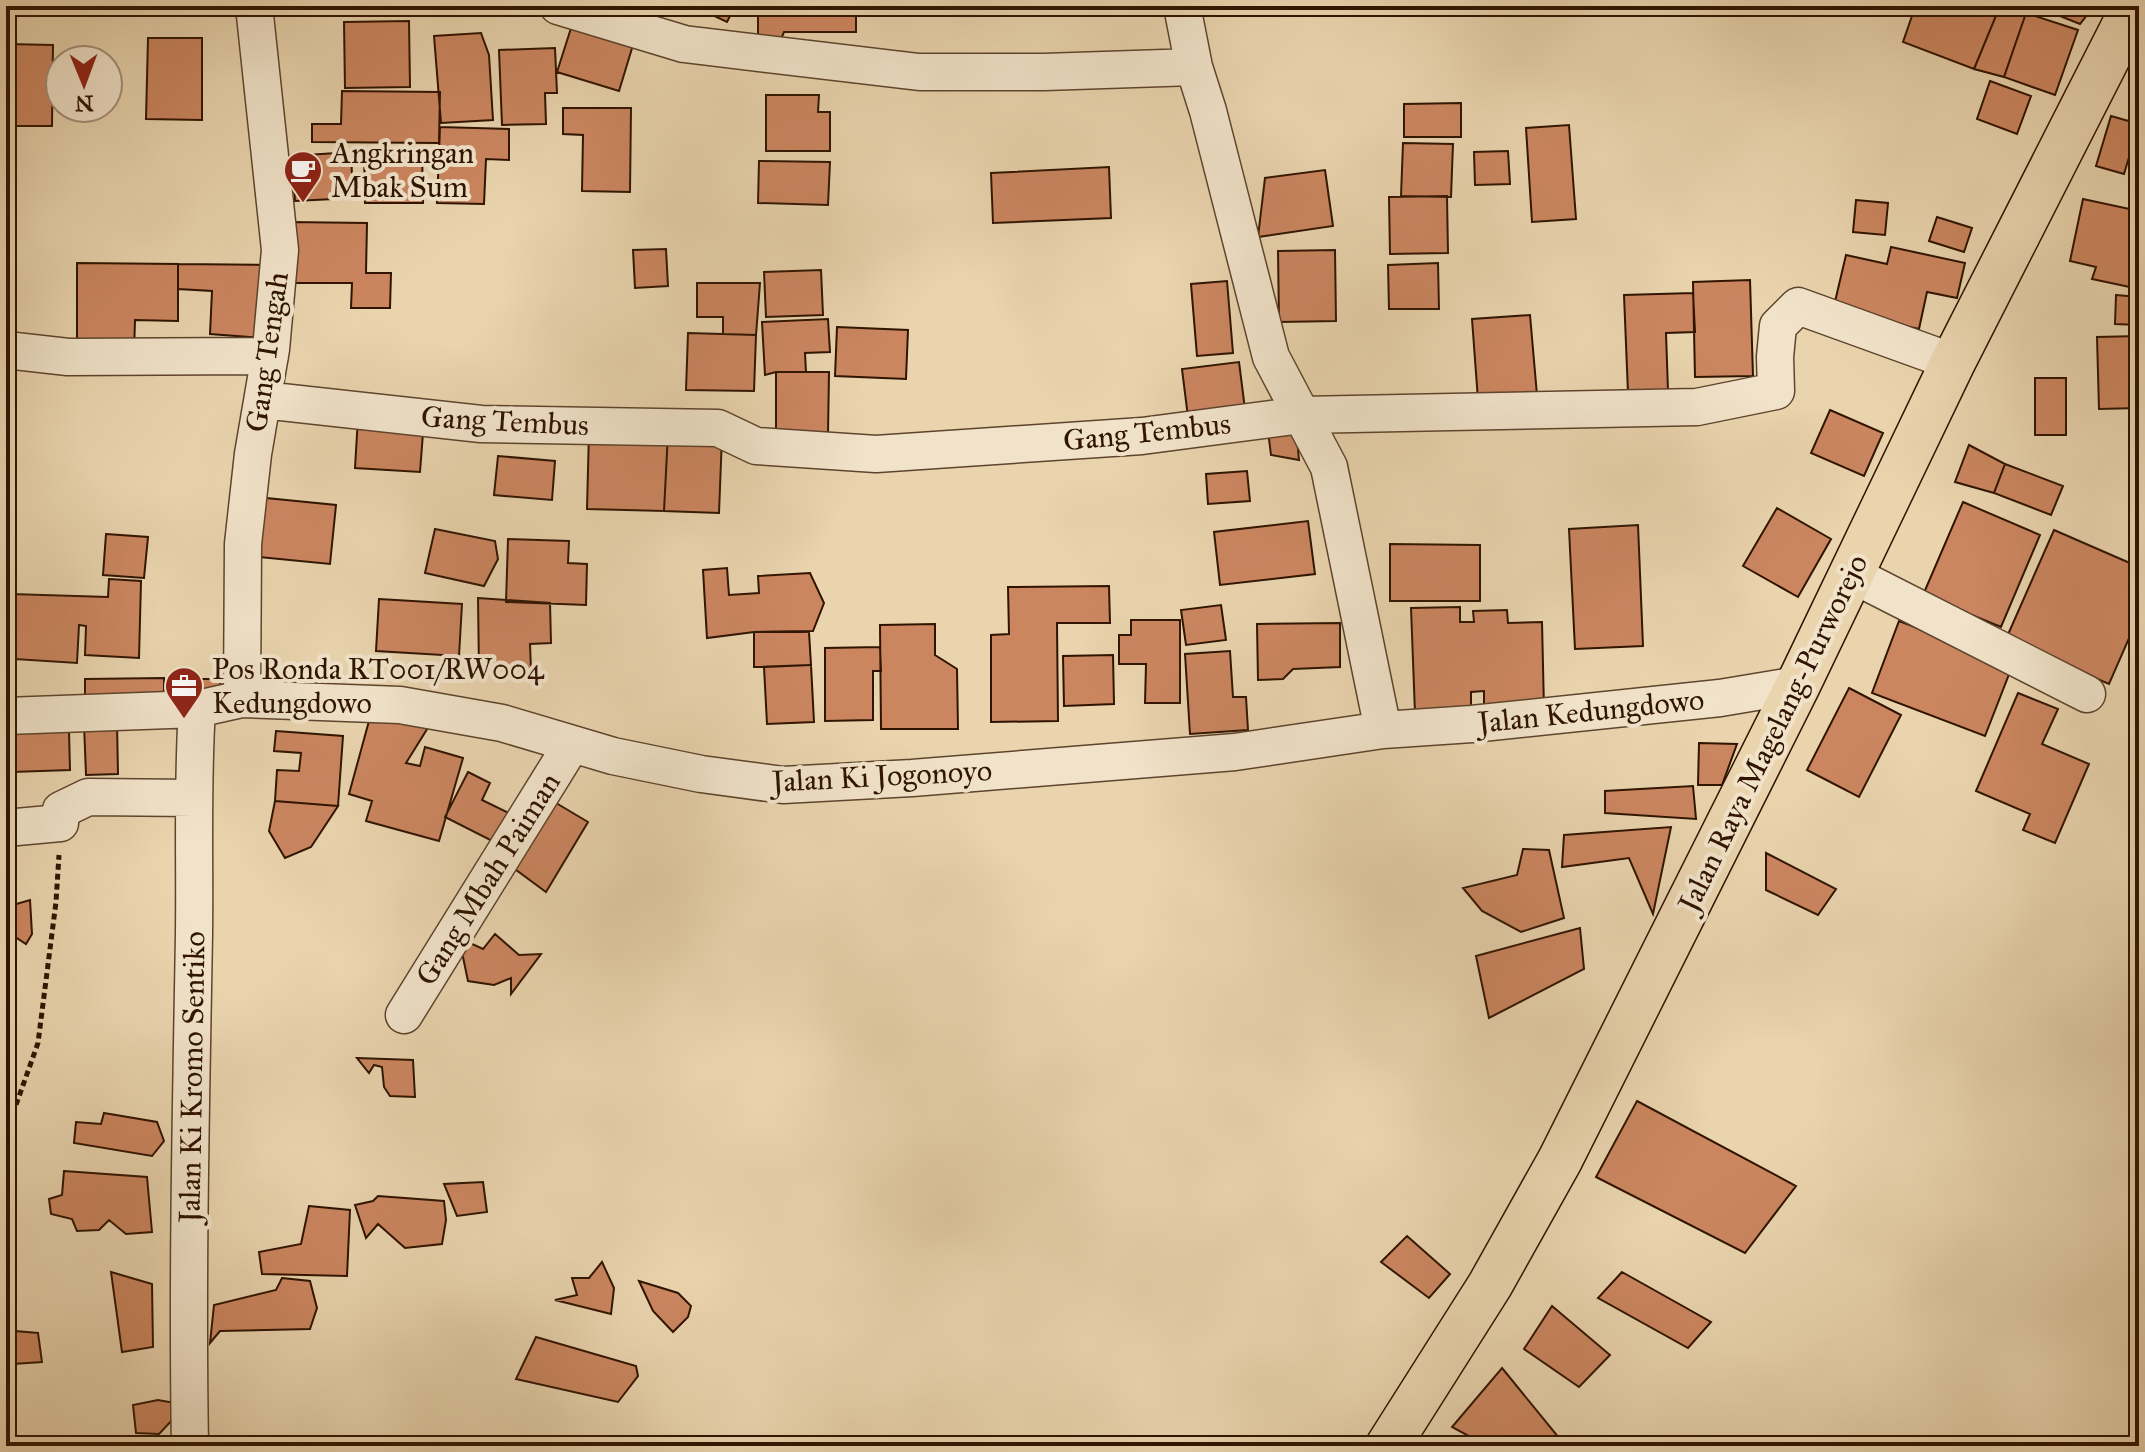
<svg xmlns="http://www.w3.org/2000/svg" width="2145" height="1452" viewBox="0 0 2145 1452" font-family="'IM FELL Great Primer',serif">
  <rect width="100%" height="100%" fill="#e9d4ae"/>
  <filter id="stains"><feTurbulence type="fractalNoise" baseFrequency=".0025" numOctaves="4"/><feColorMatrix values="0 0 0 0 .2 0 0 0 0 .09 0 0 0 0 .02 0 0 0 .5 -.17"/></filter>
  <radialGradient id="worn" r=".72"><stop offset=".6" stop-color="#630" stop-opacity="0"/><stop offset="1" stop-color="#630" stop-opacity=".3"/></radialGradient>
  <!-- building -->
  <path fill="#cb8660" stroke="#301401" stroke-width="2" d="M693,6H735L727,22Z
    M758,6H856V32H784L778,46L758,47Z
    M1941,6H2000L1974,69L1903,42L1912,16L1933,15Z
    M2000,6H2009L2026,13L2004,77L1974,69Z
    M2035,6H2094L2080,24Z
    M2026,13L2078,30L2055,95L2004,77Z
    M409,21L410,87L345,88L344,22Z
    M572,25L633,45L619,91L557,72Z
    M481,33L489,55L493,120L441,123L434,36Z
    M148,38H202V120L146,119Z
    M6,44L53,45L52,126H6Z
    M555,48L557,93H545L546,124L502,125L499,50Z
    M1990,81L2031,96L2017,134L1977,119Z
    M342,91L440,92L439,143L312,142V124H341Z
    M766,95H819L818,112H830V151H766Z
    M1461,103V137H1404V104Z
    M563,108H631L630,192L582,191L583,135L563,134Z
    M2111,116L2139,124L2124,174L2096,166Z
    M1569,125L1576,219L1532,222L1526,128Z
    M440,127L509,129V160L486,159L484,204L437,203Z
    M1403,143L1453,144L1451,197L1401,196Z
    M422,148L423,203H365L364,149Z
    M1508,151L1510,184L1475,185L1474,152Z
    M351,152L353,198L295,201L292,156Z
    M759,161L830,162L828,205L758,203Z
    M1109,167L1111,218L993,223L991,173Z
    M1325,170L1333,226L1258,237L1265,178Z
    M1447,196L1448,253L1390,254L1389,197Z
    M2083,199L2139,211V289L2092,279L2096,267L2070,261Z
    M1856,200L1888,203L1885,235L1853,232Z
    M1937,217L1972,228L1964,252L1929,241Z
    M289,222L367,223L366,273H391L390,308H351L352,283H288Z
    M1891,247L1965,263L1957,298L1927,292L1919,329L1833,310L1846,255L1887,264Z
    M666,249L668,286L635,288L633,250Z
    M1335,250L1336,321L1279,322L1278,251Z
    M77,263L178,264V321L135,320L134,353H77Z
    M1438,263L1439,309H1389L1388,265Z
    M178,264L269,265L264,338L210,334L212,291L178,289Z
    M821,270L823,315L766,317L764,272Z
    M1750,280L1753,376L1695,377L1693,282Z
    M1227,281L1233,353L1197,356L1191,284Z
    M697,283H760L756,335L723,334V317H697Z
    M1693,293L1695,332L1666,333L1668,391L1628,393L1624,295Z
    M2116,295L2139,297V325L2115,324Z
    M1530,315L1537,395L1478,400L1472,319Z
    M828,319L830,352L805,353L806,372H776L765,375L762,322Z
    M837,327L908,330L906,379L835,376Z
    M688,333L756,335L754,391L686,390Z
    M2139,336V408L2099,409L2097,337Z
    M1239,362L1246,417L1189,425L1182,369Z
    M776,372H829L828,435H776Z
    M2035,378H2066V435H2035Z
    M1830,410L1883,433L1864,476L1811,453Z
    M358,417L424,420L420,472L355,468Z
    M1296,428L1299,460L1271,455L1268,431Z
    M589,431L668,433L664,511L587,509Z
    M668,433L722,436L719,513L664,511Z
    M1969,445L2005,464L1994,493L1955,482Z
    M498,456L555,461L552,500L494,495Z
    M2005,464L2063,486L2051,515L1994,493Z
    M1247,471L1250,501L1208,504L1206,474Z
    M256,497L336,505L330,564L249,556Z
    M1963,502L2040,535L2001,627L1923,595Z
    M1777,508L1831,539L1798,597L1743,566Z
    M1308,521L1315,574L1220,585L1214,532Z
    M1638,525L1643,646L1575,649L1569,529Z
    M435,529L495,541L498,559L484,586L425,573Z
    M2054,530L2139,567V632L2133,629L2109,684L2006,639Z
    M106,534L148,537L144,578L103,575Z
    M508,539L569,541L568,563L587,564L586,605L506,602Z
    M1390,544L1480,545V601H1390Z
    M727,568L729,595L759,593L758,576L810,573L824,603L813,631L754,632L707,638L703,570Z
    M109,579L141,581L139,658L85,655L86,626L79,625L77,663L15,659L14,707H6V638H9L11,594L108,597Z
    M1109,586L1110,623H1057L1058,721L991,722V635L1009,634L1008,587Z
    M478,598L550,603L551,643L530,644L531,670H479Z
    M379,599L462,604L459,656L376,651Z
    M1221,605L1226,640L1186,645L1181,610Z
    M1460,607V622H1474L1473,611L1507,610L1508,623L1542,622L1544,709L1484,710V691L1471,692V711L1415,713L1411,608Z
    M1131,620H1180V703H1145L1146,664H1119V635H1131Z
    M1899,621L2013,664L1985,736L1872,693Z
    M1340,623V667L1293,669L1283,679L1258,680L1257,624Z
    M935,624V655L957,669L958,729H881L880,625Z
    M754,632H809L811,665L754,667Z
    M880,647L881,671H873V720L825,721V648Z
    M1230,651L1233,697H1246L1248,730L1190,734L1185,654Z
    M1113,655L1114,704L1064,706L1063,656Z
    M811,665L814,722L767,724L764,667Z
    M164,678V702L85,703V679Z
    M188,679H220L221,697H189Z
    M1849,688L1901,715L1859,797L1807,770Z
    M2018,693L2058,709L2042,744L2089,764L2055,843L2023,830L2030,814L1976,791Z
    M372,710L429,726L406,763L420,766L425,747L463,758L439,841L366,821L372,801L349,794Z
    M117,722L118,774L86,775L84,724Z
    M69,731L70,770L12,772L10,733Z
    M276,731L343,736L338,806L275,801L277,770L299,771L301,753L274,751Z
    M1699,743L1737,744L1722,785H1698Z
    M468,772L490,783L482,800L517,817L502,846L445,817Z
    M1693,786L1696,819L1605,813V791Z
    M546,797L588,822L546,892L504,861Z
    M275,801L338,806L311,847L285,858L269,831Z
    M1671,827L1653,914L1629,858L1562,867L1564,835Z
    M1523,849L1549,850L1564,918L1521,932L1482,911L1463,888L1517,875Z
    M1766,853L1836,889L1818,915L1766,890Z
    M30,900L32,934L26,944L6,931V907Z
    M1580,928L1584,969L1489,1018L1476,956Z
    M495,934L519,955L541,954L511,994V978L494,985L468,981L459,938L483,949Z
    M357,1058L413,1060L415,1097L390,1096L384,1087L382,1067L374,1065L369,1073Z
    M1637,1101L1796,1186L1745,1253L1596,1177Z
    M104,1113L157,1122L164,1141L152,1156L74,1143L76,1122L101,1124Z
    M64,1171L147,1177L152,1232L126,1234L109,1220L99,1230L77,1231L72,1219L51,1214L49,1199L62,1195Z
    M483,1182L487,1212L457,1216L444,1184Z
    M378,1196L444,1201L446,1220L442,1244L405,1248L378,1224L366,1238L355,1205L373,1201Z
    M309,1206L350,1210L347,1276L262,1274L259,1252L301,1244Z
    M1407,1236L1450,1274L1429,1298L1381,1262Z
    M602,1262L614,1288L611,1314L555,1300L577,1295L572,1278H589Z
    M111,1272L152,1284L153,1347L122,1352Z
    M1622,1272L1711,1322L1688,1348L1598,1298Z
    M282,1278L310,1281L317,1308L310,1329L220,1331L210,1343L214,1305L276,1290Z
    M639,1281L678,1293L691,1306L688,1317L673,1332L653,1311Z
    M1552,1306L1610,1355L1579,1387L1524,1349Z
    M15,1331L38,1333L42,1362L13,1364Z
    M536,1337L636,1366L638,1376L618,1402L516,1379Z
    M1502,1368L1564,1444L1562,1446H1487L1452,1427Z
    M158,1400L175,1403V1417L159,1434L136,1433L133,1405Z"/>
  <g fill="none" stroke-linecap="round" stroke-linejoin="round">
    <!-- minor casing -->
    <g stroke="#5e442c" stroke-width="39">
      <path id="minor" d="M558,6L684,44L919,72H1044L1194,67
        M1182,6L1194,67L1208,111L1271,357L1329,467L1383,730
        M6,350L68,357L270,356
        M263,400L481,424L718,428L756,446L876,454L1142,436L1302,415L1697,407L1776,391L1775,357L1778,326L1798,306L1953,362
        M1851,574L2087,694
        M242,699L243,544L253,454L271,349L280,250L254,6
        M6,716L197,709L242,699L400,705L502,723L613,756L701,774L783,785L912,778L1235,752L1383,730L1472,724L1720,698L1798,685
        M6,828L60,823L61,810L88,797L194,798
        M404,1015L572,744
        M190,1446C187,1275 191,1105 194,934C195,859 192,784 197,709"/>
    </g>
    <!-- primary casing -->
    <g stroke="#301401" stroke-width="47">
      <path id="primary" d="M1388,1446L1490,1285L1560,1160L1798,685L1953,362L2134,6"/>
    </g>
    <!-- path -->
    <path stroke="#301401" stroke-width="5" stroke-dasharray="6 4" stroke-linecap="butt" d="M6,1133L38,1043L56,902L59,855"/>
    <!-- minor -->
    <use href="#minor" stroke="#f1e3ca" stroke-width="36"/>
    <!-- primary -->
    <use href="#primary" stroke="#e9d4ae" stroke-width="44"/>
  </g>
  <!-- icons -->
  <defs>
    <g id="cafe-pin" transform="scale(2)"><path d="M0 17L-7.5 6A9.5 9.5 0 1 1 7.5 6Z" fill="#8f2418" stroke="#f1e3ca"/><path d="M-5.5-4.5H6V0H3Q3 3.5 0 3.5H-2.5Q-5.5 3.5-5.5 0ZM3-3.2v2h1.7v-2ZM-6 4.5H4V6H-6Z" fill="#fff"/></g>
    <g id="office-pin" transform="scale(2)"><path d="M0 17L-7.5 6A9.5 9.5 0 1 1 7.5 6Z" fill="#8f2418" stroke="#f1e3ca"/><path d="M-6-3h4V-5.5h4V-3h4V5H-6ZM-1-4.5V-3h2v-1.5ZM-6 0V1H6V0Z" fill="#fff"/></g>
  </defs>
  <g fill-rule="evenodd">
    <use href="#cafe-pin" x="303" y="170"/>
    <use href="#office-pin" x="184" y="686"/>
  </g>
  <g text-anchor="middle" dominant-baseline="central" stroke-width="8" stroke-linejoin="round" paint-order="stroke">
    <!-- poi labels -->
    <g font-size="30" fill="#301401" stroke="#f1e3ca" text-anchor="start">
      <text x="331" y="153">Angkringan<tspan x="331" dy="34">Mbak Sum</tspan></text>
      <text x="212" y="669">Pos Ronda RT001/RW004<tspan x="212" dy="34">Kedungdowo</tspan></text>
    </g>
    <!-- street labels -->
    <g font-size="30" fill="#301401" stroke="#f1e3ca">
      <text transform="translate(267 352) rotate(-82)">Gang Tengah</text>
      <text transform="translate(505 421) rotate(3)">Gang Tembus</text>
      <text transform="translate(1147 432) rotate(-6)">Gang Tembus</text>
      <text transform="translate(1591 711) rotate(-6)">Jalan Kedungdowo</text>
      <text transform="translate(1773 733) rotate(-64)">Jalan Raya Magelang-Purworejo</text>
      <text transform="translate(882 776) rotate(-3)">Jalan Ki Jogonoyo</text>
      <text transform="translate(488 879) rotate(-58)">Gang Mbah Paiman</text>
      <text transform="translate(192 1077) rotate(-89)">Jalan Ki Kromo Sentiko</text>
    </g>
  </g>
  <!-- margin -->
  <rect width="2145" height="1452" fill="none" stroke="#e9d4ae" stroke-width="32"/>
  <rect x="8" y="8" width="2129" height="1436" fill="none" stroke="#301401" stroke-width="4"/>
  <rect x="16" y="16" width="2113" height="1420" fill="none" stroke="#301401" stroke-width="2"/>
  <!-- north arrow -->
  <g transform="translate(84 84) rotate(179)"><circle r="38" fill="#f1e3ca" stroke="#a4907a" stroke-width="2"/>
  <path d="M0-6L14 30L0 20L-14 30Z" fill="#8f2418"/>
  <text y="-12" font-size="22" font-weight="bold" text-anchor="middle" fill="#301401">N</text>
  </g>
  <rect width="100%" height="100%" filter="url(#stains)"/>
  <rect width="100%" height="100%" fill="url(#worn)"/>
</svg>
